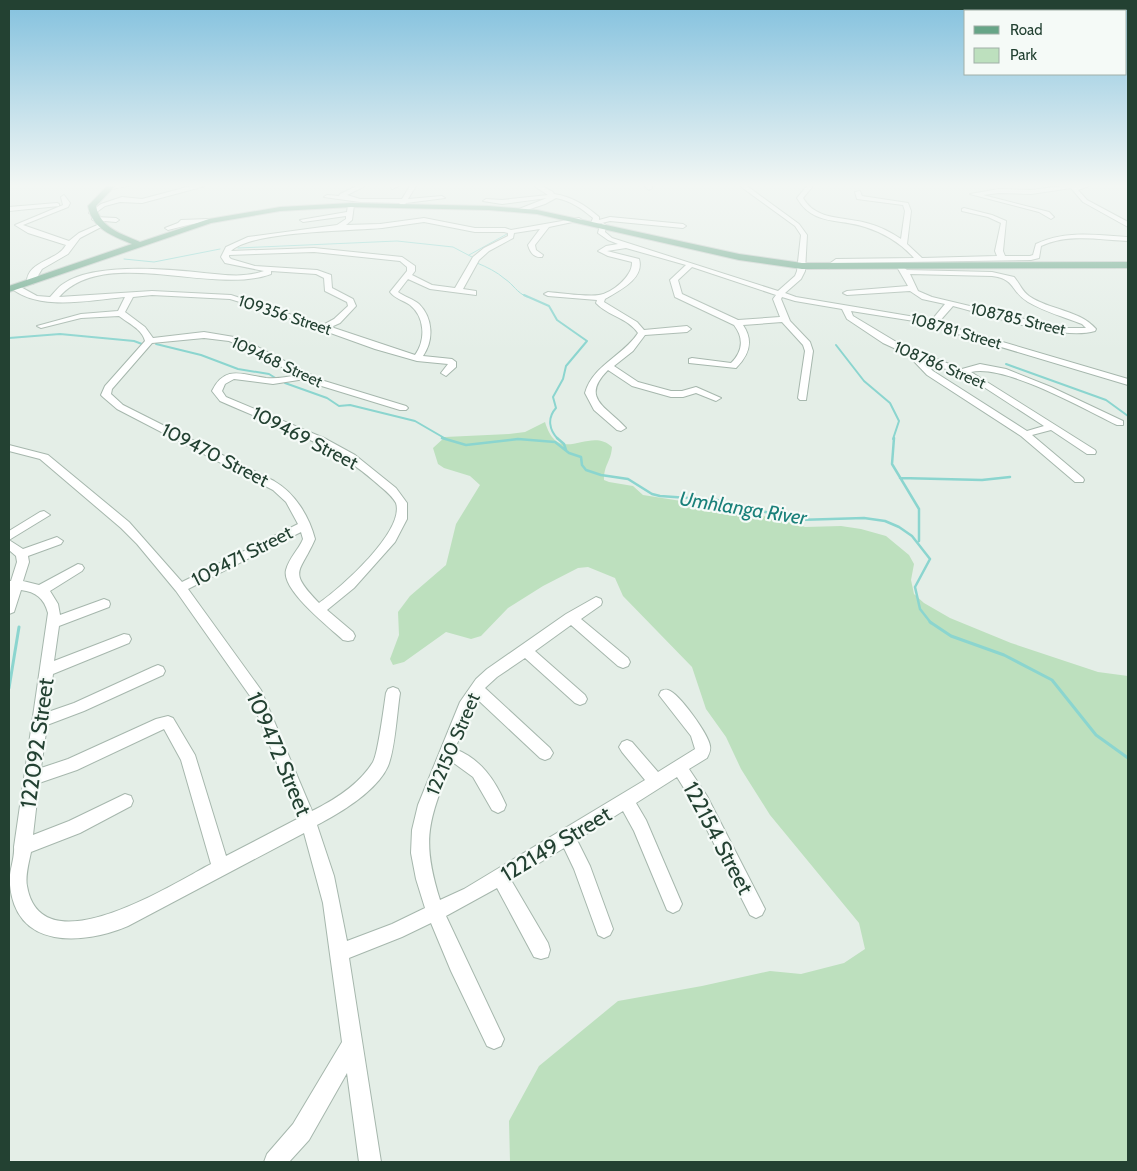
<svg xmlns="http://www.w3.org/2000/svg" width="1137" height="1171" viewBox="0 0 1137 1171" font-family="Cabin,sans-serif">
  <rect width="100%" height="100%" fill="#e4eee7"/>
  <!-- green -->
  <path fill="#bde0be" d="M545,422C559,468 589,425 612,447C611,462 604,464 604,480L609,482L633,486L643,495L726,508L791,522L805,527L841,526L861,529L886,536L909,555L914,564L911,580L914,594L924,603L950,618L1011,643L1098,672L1128,676V1162H510L509,1121L539,1066L618,1001L702,986L770,971L801,974L844,963L865,949L859,923L770,815L741,769L726,737L706,709L692,667L623,596L615,578L588,567L578,568L543,586L508,608L481,636L471,639L446,632L404,662L393,665L390,659L399,635L398,612L410,596L446,565L456,524L480,485L470,476L444,468L438,464L433,448L445,437L509,434L525,432Z"/>
  <g fill="none" stroke-linecap="round" stroke-linejoin="round">
    <!-- stream-far3 -->
    <path stroke="#8bd5cf" stroke-width="1" d="M238,248L397,241L453,247L472,257
      M469,255L507,234
      M124,259L154,262L220,249
      M477,263C487,267 497,272 505,279C514,285 516,292 527,297"/>
    <!-- stream-far2 -->
    <path stroke="#8bd5cf" stroke-width="2" d="M524,295L549,306L557,320L587,341L566,366L563,379L553,397L556,408C547,418 549,430 558,439
      M9,338L60,334L134,341L142,344
      M156,344L201,355L238,369L269,374L277,379
      M836,345L864,381L890,403L899,421L893,439
      M1006,364L1106,400L1128,416
      M285,383L327,398L339,406L350,405L415,421L446,439"/>
    <!-- stream-far1 -->
    <path stroke="#8bd5cf" stroke-width="2.5" d="M442,438L466,445L518,439L555,442L569,453L581,457L582,465L586,470L601,475L628,479L652,494L660,496L717,500L798,520L864,518L885,521L899,527L912,536L930,559L915,587L920,609L931,623
      M557,438L564,444L566,450
      M894,438L892,464L919,509V541
      M900,478L982,480L1010,477"/>
    <!-- stream -->
    <path stroke="#8bd5cf" stroke-width="3" d="M930,622L951,636L1004,655L1052,680L1096,735L1128,758
      M9,688L19,627"/>
    <!-- minor casing -->
    <g stroke="#a6b7ad" stroke-width="2">
      <path id="minor" d="M109,186H128L111,189Z
        M191,186H205L142,203L120,202L105,206L94,214L89,213L101,204L122,197L142,199Z
        M357,186H365L347,195L360,199H402L410,186H416L408,199L442,196L445,198L406,203L401,208L398,206L400,203L360,202L324,197L327,195L339,196L340,194Z
        M390,186H398L392,189Z
        M534,186H542L553,192L554,194C573,197 585,205 599,217V220L610,217L683,224L686,226L683,228L610,221L594,225L591,223L593,218C581,208 571,201 556,198L545,204L521,212L519,211V209L547,198L502,204L483,201L486,199L502,200L548,195Z
        M644,186H651L652,188L649,190Z
        M740,186H747L799,224L807,235L805,271L801,279L785,293L796,297L915,317L931,321L945,304L922,299L910,291L847,295L843,293L847,291L908,286L897,267L901,265L907,270L992,272L1014,277C1020,284 1022,291 1029,296C1049,310 1080,310 1096,329L1095,331C1061,341 989,315 953,306L938,323L1128,379V385L914,321L851,311L853,316L903,346L962,369L980,364L1006,369L1051,387L1123,421V425H1117C1084,409 1005,364 971,372L1095,450L1096,452L1095,454H1087L1051,430L1032,435L1083,478L1084,480L1083,482H1075L1021,436L927,375L907,354L883,343L847,319L842,309L795,301L782,297L781,299L790,321L810,342L813,351L806,400H800L798,398L805,351L803,345L782,322L743,325C754,341 749,355 736,368L689,363V359L692,358L731,363C743,351 744,338 734,325L675,297L670,280L686,265L626,248L607,251L639,259C645,279 618,291 605,299L604,302L637,322L644,330L687,326L691,329L687,332L645,335L633,351L614,366L638,382L671,391H682L696,387L721,398L716,401L696,393L683,397H671L632,386L608,370C579,399 608,407 626,428L621,431L617,430L594,410L585,393C593,365 623,356 638,333C628,318 608,316 596,303L597,300L548,296L544,294L548,292C561,293 587,297 599,295C612,293 633,276 632,262L608,256L598,251L606,246L618,244L608,240L598,233L600,225L603,223L606,225L605,232L612,238L778,291L795,276L797,271L801,235L795,226ZM692,267L776,295L773,299L780,317L738,320L682,294L678,280ZM910,274L992,276C1016,279 1010,291 1028,302C1045,312 1064,317 1082,324L1086,328H1062L932,297L918,291ZM922,360L970,378L1044,426L1027,431L933,371Z
        M807,186H813L803,198C817,222 846,216 870,224C881,227 892,233 901,239L905,211L903,205L857,199L855,192L860,191L862,196L908,203L911,211L907,244L922,258L997,256L995,251L1001,223L988,217L962,211V209L964,208L992,215L1006,221L1003,251L1005,256H1030L1033,255L1036,244C1064,230 1098,235 1128,237V241C1100,240 1068,233 1041,246L1039,258L1031,260L838,263L829,269L825,267L836,259L914,258C901,243 884,233 865,227C839,218 813,226 797,198Z
        M1062,186H1089L1078,190L1087,200L1128,222V227L1083,202L1071,188L1031,194L999,193L983,195L1049,212L1054,217L1051,219L1039,212L970,194L999,189L1031,190Z
        M64,195L70,203L68,207L23,225L69,241L79,233L102,223L105,225L80,238L68,254L42,269L33,284H27C25,261 58,261 66,245L28,233L15,225L63,205L61,197Z
        M57,203L59,204V206L9,211V207Z
        M351,203L354,205L352,220L346,225L380,224L424,218L475,228H505L511,230L579,218L582,220L549,227L535,245L536,250L543,255L542,257C534,258 530,252 528,245L540,229L514,233L513,238L489,251L479,260L463,289L476,291V295L430,289L408,279L398,292C405,297 413,299 419,304C433,318 434,340 423,356L452,359L456,362V367L446,376L441,373L448,364L417,361L375,349L272,312L230,299L152,295L133,297L125,312L145,327L153,338L204,332L234,337L252,344L321,380L406,406L408,408L406,410H400L315,384L305,379L273,384L234,379L225,384L222,391L226,397L324,438L355,455L396,488L407,503V519L395,542L354,588L327,610L353,632L355,636L353,640L348,641L343,640C329,627 281,590 286,570C289,558 299,549 303,539L301,532L188,589L261,690L312,811C334,800 359,785 373,762C378,754 384,706 386,693L388,689L393,687L398,689L400,693C397,712 395,750 388,766C377,791 340,813 317,825L334,876L347,941L392,924L425,908L416,879L411,853L412,830L418,805L460,702L476,679L487,669L566,614L596,597L601,599L602,602L601,605L581,619L628,658L630,662L628,666L623,668L618,666L571,625L535,651L585,695L587,699L585,703L580,705L575,703L525,658L497,677L485,688L550,748L553,753L550,758L545,760L540,758L477,699L468,716L455,749C481,759 495,780 506,805L504,810L498,813L492,810L473,777L451,761C430,821 420,836 440,900L464,889L645,780L622,752L619,747L622,742L627,740L632,742L658,772L695,749L691,736L659,695L661,691C664,690 665,689 668,690C679,693 709,735 710,746C711,750 709,754 707,758L689,769L707,796L765,909L762,915L756,918L750,915L695,806L677,777L636,803L646,820L682,904L679,910L673,913L667,910L634,831L623,811L577,840L590,866L613,929L610,935L604,938L598,935L574,869L564,848L511,880L548,943L550,950L548,957L541,959L534,957L497,888L446,916L504,1039L501,1046L494,1049L487,1046L451,971L431,923L402,937L349,958L381,1162H359L347,1073L309,1140L289,1162H264L267,1154L293,1124L342,1042L323,903L304,833L128,926C83,945 16,950 10,885C8,873 15,859 14,847L48,613C44,598 36,592 21,590L14,612L9,614V581H11L17,562L16,556L9,550V531L40,512L44,511L50,515L9,540L23,549L57,537L63,541L61,544L28,556L29,562L23,581L39,585L78,564L82,565L84,568L82,571L50,591L58,604L60,615L104,599L109,601L110,604L109,607L59,626L54,661L124,634L129,635L131,639L129,643L53,674L48,712L74,703L153,667L158,665L163,667L165,671L163,675L84,711L47,725L41,768L68,759L156,719L168,716L173,718L195,755L226,856L299,818L250,696L176,591L137,544L121,528L40,459L9,451V445L48,455L129,522L182,582L298,524L286,502L273,490L117,409L103,397L101,395L105,386L145,341C142,329 128,323 119,316L81,318L41,328L37,326L81,314L118,311L125,297C90,300 38,312 10,287L17,285L37,296L50,297C54,293 58,287 63,284C94,262 168,269 204,273C224,275 245,278 264,271L225,263L221,257L226,247L248,237L337,225L346,219V216L303,222L300,220L347,212L348,205ZM424,222L475,232H504L508,233V236L484,248L473,257L455,288L432,285L412,275L415,271V266L402,257L314,248L231,251C251,231 350,231 382,228C396,226 410,224 424,222ZM314,252L400,261L407,267V271L390,292C395,299 403,300 410,305C425,317 426,340 415,355L331,327L340,323L356,306L353,299L332,288L331,275L317,270L255,266L231,259L229,257V255ZM271,271L316,274L324,278L325,291L347,302L348,306L334,319L323,325L231,295L152,291L59,297C104,245 213,296 271,274ZM204,338L229,341L246,348L297,375C287,377 277,379 266,378C243,375 225,364 212,391L220,401C273,425 330,442 374,481C382,488 391,494 396,503C405,531 341,588 319,603C287,570 300,574 315,539C309,516 295,493 274,481L123,405L111,394L112,389L152,343ZM164,729L181,760L211,864C174,883 41,969 27,886C25,876 29,862 31,852L80,833L131,806L133,801L131,796L125,794L69,821L33,835L39,783L77,770Z
        M95,217L116,218L119,220L116,222L93,220L92,219Z
        M209,219L212,221L211,222L192,224L168,230L165,228L178,223L181,220Z"/>
    </g>
    <!-- major casing -->
    <g stroke="#c1cac6" stroke-width="2">
      <path id="major" d="M107,186H115L96,206C100,228 122,234 140,242L209,219L280,207L351,203L489,206L537,210L739,254L802,263L1128,262V268L802,269L739,260L537,214L489,210L351,207L280,211L211,223L9,292V286L132,244C113,236 92,229 88,206Z"/>
    </g>
    <!-- minor -->
    <use href="#minor" fill="#fff" fill-rule="evenodd"/>
    <!-- major -->
    <use href="#major" fill="#67a587" fill-rule="evenodd"/>
  </g>
  <!-- sky -->
  <linearGradient id="sky" x2="0" y2="1"><stop stop-color="#83c1de"/><stop offset="0.53" stop-color="#f3f7f4"/><stop offset="1" stop-color="#f3f7f4" stop-opacity="0"/></linearGradient>
  <rect width="1137" height="350" fill="url(#sky)"/>
  <g text-anchor="middle" dominant-baseline="central" stroke-width="4.5" stroke-linejoin="round" paint-order="stroke">
    <!-- far-street labels -->
    <g font-size="16" fill="#234132" stroke="#f5faf7">
      <text transform="translate(285 315) rotate(18)">109356 Street</text>
      <text transform="translate(1018 319) rotate(13)">108785 Street</text>
      <text transform="translate(956 331) rotate(16)">108781 Street</text>
      <text transform="translate(277 362) rotate(25)">109468 Street</text>
      <text transform="translate(940 365) rotate(23)">108786 Street</text>
    </g>
    <!-- street labels -->
    <g font-size="19" fill="#234132" stroke="#f5faf7">
      <text transform="translate(305 438) rotate(27)">109469 Street</text>
      <text transform="translate(215 455) rotate(27)">109470 Street</text>
      <text transform="translate(242 556) rotate(-27)">109471 Street</text>
      <text transform="translate(453 744) rotate(-67)">122150 Street</text>
    </g>
    <!-- water labels -->
    <g font-size="20" font-style="italic" fill="#1a807a" stroke="#f5faf7">
      <text transform="translate(743 508) rotate(9)">Umhlanga River</text>
    </g>
    <!-- near-street labels -->
    <g font-size="22" fill="#234132" stroke="#f5faf7">
      <text transform="translate(37 743) rotate(-82)">122092 Street</text>
      <text transform="translate(279 754) rotate(67)">109472 Street</text>
      <text transform="translate(718 838) rotate(62)">122154 Street</text>
      <text transform="translate(556 844) rotate(-31)">122149 Street</text>
    </g>
  </g>
  <!-- border -->
  <rect width="1137" height="1171" fill="none" stroke="#234132" stroke-width="20"/>
  <!-- legend -->
  <rect x="964" y="10" width="162" height="65" fill="#f5faf7" stroke="#a1b0a8"/>
  <rect x="974" y="26" width="25" height="8" fill="#67a587" stroke="#a1b0a8"/>
  <text x="1010" y="35" font-size="15" fill="#234132">Road</text>
  <rect x="974" y="48" width="25" height="15" fill="#bde0be" stroke="#a1b0a8"/>
  <text x="1010" y="60" font-size="15" fill="#234132">Park</text>
</svg>
